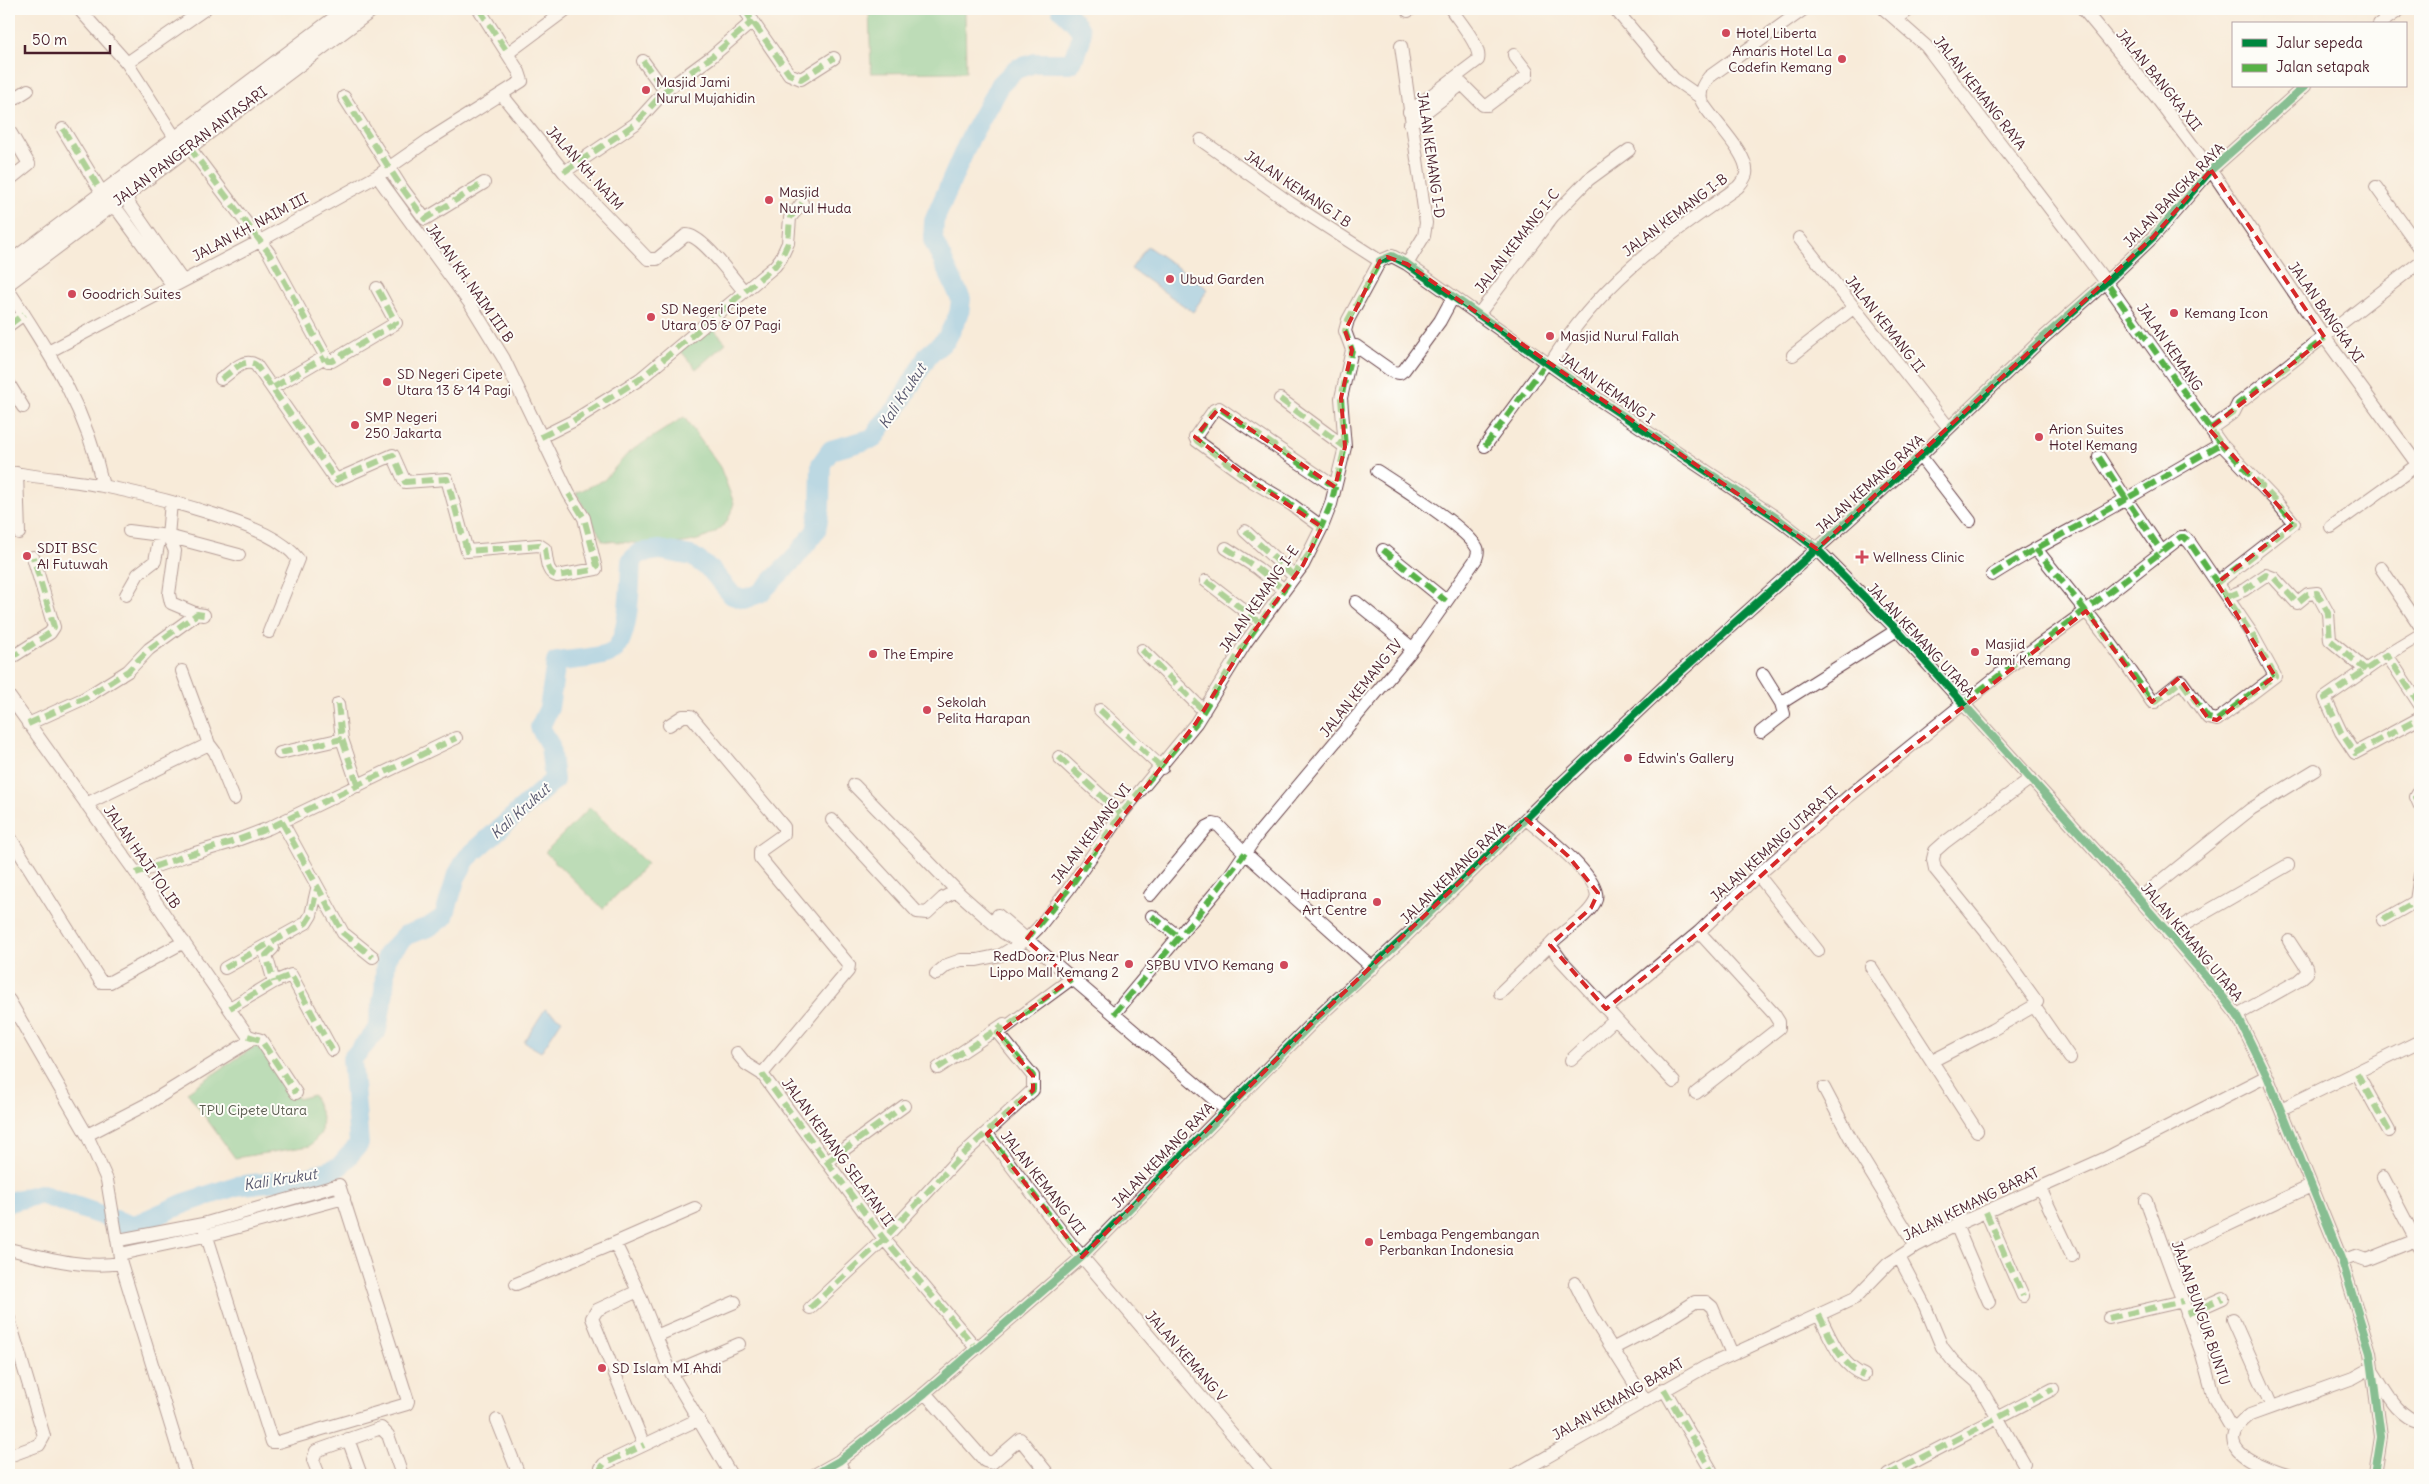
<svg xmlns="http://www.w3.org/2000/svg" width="2429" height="1484" viewBox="0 0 2429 1484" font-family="Delius,sans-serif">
  <rect width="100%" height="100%" fill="#fdfcf7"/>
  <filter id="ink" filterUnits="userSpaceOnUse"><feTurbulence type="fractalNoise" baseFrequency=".02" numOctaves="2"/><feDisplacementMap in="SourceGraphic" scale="10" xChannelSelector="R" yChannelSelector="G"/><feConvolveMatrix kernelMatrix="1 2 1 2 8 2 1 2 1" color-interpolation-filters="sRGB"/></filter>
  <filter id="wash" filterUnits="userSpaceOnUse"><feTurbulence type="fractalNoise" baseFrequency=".0096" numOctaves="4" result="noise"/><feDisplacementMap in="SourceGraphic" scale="20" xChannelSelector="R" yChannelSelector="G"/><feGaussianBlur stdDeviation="1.12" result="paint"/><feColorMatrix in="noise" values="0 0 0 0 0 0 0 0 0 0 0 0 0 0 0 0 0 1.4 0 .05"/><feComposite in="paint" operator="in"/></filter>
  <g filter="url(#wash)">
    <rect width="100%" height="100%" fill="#f8ebd9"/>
    <!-- green -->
    <path fill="#76ca8e" stroke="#60745c" d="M869,9H965L966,72L871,73Z
      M710,325L726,343L696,369L680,350Z
      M684,417L720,467L734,503C732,509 729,519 725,524C698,554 639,542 603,541L576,493L604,480L629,452Z
      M590,807L647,864L603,909L545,852Z
      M258,1044L298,1099L313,1095L322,1116L321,1133L310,1146L235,1158L187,1092Z"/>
    <!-- water -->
    <path fill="#73c1ee" stroke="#5e708c" d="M1147,246L1208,289L1193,312L1131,269Z
      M545,1009L562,1020L541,1052L524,1042Z"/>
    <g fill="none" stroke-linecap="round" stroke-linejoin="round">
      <!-- river -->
      <path stroke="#73c1ee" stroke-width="20" d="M9,1202L40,1194L133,1226L185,1203L236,1186L310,1177L339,1167L359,1144L352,1059L377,1030L384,991L386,956L406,935L429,927L444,917L456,877L467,858L554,780L550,746L540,727L549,708L556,662C573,659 594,659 610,653C630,645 630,580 631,561L639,553L660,550L692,556L711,570L732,595L744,599L760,593L793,560L816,531L820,508L821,464L831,450L874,438L883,424L897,408L928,355L946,340L959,314L961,299L933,240L934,221L970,138L999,86L1016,69L1035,63H1071C1086,32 1086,32 1061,9"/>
    </g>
  </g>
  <g filter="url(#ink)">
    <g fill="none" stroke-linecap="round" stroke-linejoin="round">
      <!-- minor casing -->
      <g stroke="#643e45" stroke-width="14">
        <path id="minor" d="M79,9L127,63L172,133
          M744,9L789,74L801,79L834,58
          M1615,9L1674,79L1700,97
          M1884,9L1926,46L2106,282L2221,444L2126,499L2099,457
          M2083,9L2156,97L2211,170L2325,338L2420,468
          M1408,11L1411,9
          M1897,19L1910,9
          M2379,24L2401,9
          M1401,46L1426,223L1424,236L1407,264
          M508,53L567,9
          M643,61L665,91
          M127,63L205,9
          M502,95L564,172L648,259H657L686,235C703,235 732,278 744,291
          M344,97L402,188L425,219L484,183
          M9,102L28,90
          M1409,112L1478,60C1482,47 1459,21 1451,9
          M1410,124L1462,84L1483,105H1488L1527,76V72L1514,55
          M63,129L99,188
          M9,130L29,164L9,180
          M1201,140L1290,203L1380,261
          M189,147L269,253L328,361H332L396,323L377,288
          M564,172L635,124L665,91L710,58L753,21
          M2376,187L2420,248
          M127,193L129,204L182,280
          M111,206L119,212L173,286
          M1799,238L1949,428
          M1380,261L1392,256L1407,264L1598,399L1777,518L1817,549L1897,630L2139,899L2219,992L2237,1015L2267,1076L2342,1261L2370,1352L2381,1437L2375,1475
          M9,291C52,357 86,408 103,486
          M1478,315L1553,216L1588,180L1629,150
          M9,325L24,314
          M1356,346L1393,372L1400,373L1404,370L1440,321L1453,297
          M48,352L260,241L377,176L430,139L522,81L519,72L479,9
          M1793,355L1853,308
          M1550,364C1601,281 1661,241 1738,187C1741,183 1745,179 1746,174C1750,155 1711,119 1702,102C1698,93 1703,84 1709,77L1804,9
          M221,379C232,372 243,357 256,365L336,480L393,455L405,482L447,479L467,551L539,545L545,549C547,559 546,573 557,576L596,569L584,518L569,494L504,359L471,305L377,176
          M9,384L23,407
          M274,387L325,357
          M1280,399L1345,447
          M2210,429L2234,412L2238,404L2420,262
          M541,437L573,421L640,379L775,266L781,258L788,243L790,218L802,203
          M1485,446L1547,362
          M1920,456L1970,521
          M9,472C40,478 72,480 103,486C143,494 183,504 222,517C247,526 281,537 298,559L269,632
          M17,473L19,533
          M171,502L168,536L175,551L169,594L171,603L197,614
          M1322,527L1292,505L1252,481L1197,441L1195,437L1214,410L1219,408L1335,487
          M2331,527L2417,465
          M129,531L168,536L239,555
          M1245,531L1294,576
          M1226,548L1257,568L1284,590
          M1383,550L1446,601
          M2381,568L2420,626
          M1992,575C2035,547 2082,525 2126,499L2162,552
          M1206,581L1259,622
          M2217,583L2294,523L2274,499L2221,444
          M126,595L138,574L155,561L160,535
          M2227,597L2244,590L2266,575L2274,578L2297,603L2308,594L2317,593L2328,613L2330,640L2366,670
          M1356,602L1413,649
          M2420,635L2387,655L2325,698L2341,732L2355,753L2420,718
          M1142,650L1204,711
          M2387,655L2420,705
          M9,659L50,633L54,627L33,557
          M1763,674L1781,703
          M9,696L136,873L248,1036
          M338,704L342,739L358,786
          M1100,710L1162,768
          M28,724L85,698L128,671L149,649L197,614L204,615
          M669,725L683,716H691L784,827V834L760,851V858L849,965L848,971L762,1074
          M1761,732L1784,714L1781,703L1897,630
          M209,744L215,752L234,799
          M280,753L342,739
          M1059,757L1121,814
          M854,785L960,894
          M2420,790L2416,797L2420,806
          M86,804L209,744L182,671
          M1526,819C1541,832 1607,881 1595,902C1586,919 1563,930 1550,945L1561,960L1674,1082
          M832,820L917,912L927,913L943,898L954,892L960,894L1004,933L1021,943
          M282,822L343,933L373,957
          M11,839L101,982H110L184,942
          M136,873L185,856L232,842L269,828L456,738
          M1758,875L1818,951
          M1150,895L1207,827L1213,824L1218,825L1245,853L1373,968
          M2139,899L2251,809L2315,770
          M2416,901L2420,875
          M998,915L1225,1109
          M1152,916L1179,937
          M2383,920L2420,899
          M2168,934L2288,865
          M273,948L266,955L274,982
          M1871,967L1977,1131
          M225,968L306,923L311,915L317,889
          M936,974L947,965L961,960H977L1001,955L1026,940L1038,928L1068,890L1121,814L1196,723L1246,642L1303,565L1322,527L1331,504L1345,447L1341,398L1352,350L1345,331L1348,320L1380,261
          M1500,993L1550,945
          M9,1000L87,1135L107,1180L121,1263L186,1475
          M2034,1006L2070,1058
          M230,1008L274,982L291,975L332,1050
          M1606,1009L1699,932L1758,875L1849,796L2010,666L2086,611L2181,537H2184L2190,543L2252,634L2275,676L2217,720L2208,718L2181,681L2155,702H2152C2131,671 2110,640 2086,611L2085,610L2036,549
          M1114,1014L1230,875L1258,834L1413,649L1476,559C1477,555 1479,552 1477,548C1467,528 1398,485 1377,471
          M2237,1015L2298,981L2307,973L2306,967L2289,941
          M248,1036L261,1040L296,1093
          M737,1053L746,1064L762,1074L884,1239L976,1348
          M1571,1060L1615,1019
          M1932,1061L1992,1030L2034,1006L2037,1002L1991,938L1935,869L1933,859L1935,851L1944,843L2031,778
          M938,1068L1004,1024
          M2357,1073L2389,1131
          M1824,1088L1854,1145L1916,1246
          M1696,1093L1779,1028V1022L1774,1014L1699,932
          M2281,1109L2420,1041
          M987,1134L1067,1239L1267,1475
          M87,1135L149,1103L248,1042V1036
          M827,1162L904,1106
          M2383,1177L2420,1248
          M2040,1188L2072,1256
          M2146,1201L2201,1351L2214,1398L2229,1424L2236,1428
          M1986,1212L2023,1296
          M1956,1225L1989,1302
          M119,1240L203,1224L339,1185L408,1401L407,1404L278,1442H272L203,1224
          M615,1243L695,1208
          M9,1249C47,1258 82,1269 121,1263
          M2177,1249L2311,1186
          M120,1254L205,1236L344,1198
          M1899,1257L1925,1306L1942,1347L1953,1361L1977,1382L2024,1464
          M2342,1261L2355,1256L2366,1260L2416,1240
          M1575,1283L1591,1315L1645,1400
          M516,1284L615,1243L638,1291L671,1373L731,1475
          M638,1291L597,1310L592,1318L644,1445
          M810,1308L884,1239L959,1158L1033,1090V1076L998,1033L1071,979
          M2187,1314L2223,1298
          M1819,1315C1830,1336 1840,1366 1864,1375
          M2109,1318L2183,1301
          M9,1319L44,1436L39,1445L9,1456
          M2233,1319L2272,1407
          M656,1336L735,1302
          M1612,1349L1662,1323L1695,1302H1706L1712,1307L1732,1354
          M2373,1372C2386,1391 2396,1416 2420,1422
          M671,1373L739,1344
          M1664,1389L1711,1470
          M925,1393L985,1461L992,1463L1020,1439L1049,1475
          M497,1420L519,1475
          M348,1439L361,1475
          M839,1461L845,1475
          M319,1475L313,1460L316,1451L381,1428L388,1435L402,1475
          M603,1475L601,1468L604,1464L699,1419
          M814,1475L839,1461L925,1393L1082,1257L1314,1021L1406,936L1561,784L1670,681L1920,456L2043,338L2106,282L2153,237L2211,170L2305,86
          M1515,1475L1705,1367L1855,1298L1888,1264L1916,1246L1956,1225L2104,1159L2267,1076
          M1888,1475L2053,1389
          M2287,1475C2259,1466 2206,1448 2250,1415L2353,1378L2371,1368"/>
      </g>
      <!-- major casing -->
      <g stroke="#643e45" stroke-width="17">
        <path id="major" d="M9,264L348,9
          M9,282L372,9"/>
      </g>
      <!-- minor -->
      <use href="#minor" stroke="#fff" stroke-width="12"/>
      <!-- major -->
      <use href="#major" stroke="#fff" stroke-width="15"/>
      <!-- quiet -->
      <path stroke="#57b146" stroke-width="6" stroke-dasharray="12 6" stroke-linecap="butt" d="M479,9L508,53
        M744,9L789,74L801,79L834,58
        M643,61L665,91
        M344,97L402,188L425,219L484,183
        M63,129L99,188
        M189,147L269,253L328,361H332L396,323L377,288
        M564,172L635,124L665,91L710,58L753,21
        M9,325L24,314
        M221,379C232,372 243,357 256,365L336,480L393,455L405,482L447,479L467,551L539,545L545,549C547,559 546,573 557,576L593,570L597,566L584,518L569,494
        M274,387L325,357
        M1280,399L1345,447
        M2210,429L2234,412L2238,404L2325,338
        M541,437L573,421L640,379L775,266L781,258L788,243L790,218L802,203
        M1485,446L1547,362
        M2099,457L2126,499L2221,444L2106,282
        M1322,527L1292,505L1252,481L1197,441L1195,437L1214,410L1219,408L1335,487
        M1245,531L1294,576
        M1226,548L1257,568L1284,590
        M1383,550L1446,601
        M1992,575C2035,547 2082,525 2126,499L2162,552
        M1206,581L1259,622
        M2217,583L2294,523L2274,499L2221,444
        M2227,597L2244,590L2266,575L2274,578L2297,603L2308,594L2317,593L2328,613L2330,640L2366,670
        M1142,650L1204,711
        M9,659L50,633L54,627L33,557
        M1963,703L2181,537H2184L2190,543L2252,634L2275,676L2217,720L2208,718L2181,681L2155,702H2152C2131,671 2110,640 2086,611L2085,610L2036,549
        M338,704L342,739L358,786
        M2420,705L2387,655L2325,698L2341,732L2355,753L2420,718
        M1100,710L1162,768
        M28,724L85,698L128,671L149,649L197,614L204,615
        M280,753L342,739
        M1059,757L1121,814
        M2420,790L2416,797L2420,806
        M282,822L343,933L373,957
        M136,873L185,856L232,842L269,828L456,738
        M2416,901L2420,875
        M1152,916L1179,937
        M2383,920L2420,899
        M1026,940L1068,890L1121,814L1196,723L1246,642L1311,551L1331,504L1345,447L1341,398L1352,350L1345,331L1348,320L1380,261
        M273,948L266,955L274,982
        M225,968L306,923L311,915L317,889
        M230,1008L274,982L291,975L332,1050
        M1114,1014L1198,915L1245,853
        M248,1036L261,1040L296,1093
        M938,1068L1002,1026
        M2357,1073L2389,1131
        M762,1074L884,1239L976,1348
        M987,1134L1082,1257
        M827,1162L904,1106
        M1986,1212L2023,1296
        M810,1308L884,1239L959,1158L1033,1090V1076L998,1033L1071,979
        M2187,1314L2223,1298
        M1819,1315C1830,1336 1840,1366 1864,1375
        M2109,1318L2183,1301
        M1664,1389L1711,1470
        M603,1475L601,1468L604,1464L644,1445
        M1888,1475L2053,1389"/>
      <!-- cycleway casing -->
      <g stroke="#fdfcf7" stroke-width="11">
        <path id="cycleway" d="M1380,261L1392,256L1407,264L1598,399L1777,518L1817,549L1897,630L2139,899L2219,992L2237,1015L2267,1076L2342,1261L2370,1352L2381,1437L2375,1475
          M814,1475L839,1461L925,1393L1082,1257L1314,1021L1406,936L1561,784L1670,681L1920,456L2043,338L2106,282L2153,237L2211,170L2305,86"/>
      </g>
      <!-- cycleway -->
      <use href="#cycleway" stroke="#00873e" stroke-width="8"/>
    </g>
  </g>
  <!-- marked area -->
  <path d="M0 0H2429V1484H0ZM2211,170L2325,338L2209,429L2294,523L2217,583L2275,676L2217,720L2208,718L2179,678L2152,702L2086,611L1849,796L1699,932L1606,1009L1550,945L1591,908L1598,893L1568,856L1526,819L1314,1021L1082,1257L987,1134L1033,1090V1076L998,1033L1071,979L1026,940L1196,723L1246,642L1303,565L1322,527L1252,481L1195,437L1219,408L1335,487L1345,447L1341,398L1352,350L1345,331L1380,261L1387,257L1407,264L1817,549L2153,237Z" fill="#f8ebd9" fill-opacity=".55" fill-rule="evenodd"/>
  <path fill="none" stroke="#d62828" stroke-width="4" stroke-dasharray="10 6" stroke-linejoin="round" d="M2211,170L2325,338L2209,429L2294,523L2217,583L2275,676L2217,720L2208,718L2179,678L2152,702L2086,611L1849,796L1699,932L1606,1009L1550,945L1591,908L1598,893L1568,856L1526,819L1314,1021L1082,1257L987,1134L1033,1090V1076L998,1033L1071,979L1026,940L1196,723L1246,642L1303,565L1322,527L1252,481L1195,437L1219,408L1335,487L1345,447L1341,398L1352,350L1345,331L1380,261L1387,257L1407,264L1817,549L2153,237Z"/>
  <!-- markers -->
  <g fill="#d1495b" stroke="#fdfcf7" stroke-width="2">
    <circle cx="1726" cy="33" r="5"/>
    <circle cx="1842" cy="59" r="5"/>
    <circle cx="646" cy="90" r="5"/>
    <circle cx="769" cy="200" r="5"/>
    <circle cx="1170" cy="279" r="5"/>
    <circle cx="72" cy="294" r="5"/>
    <circle cx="2174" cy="313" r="5"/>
    <circle cx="651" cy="317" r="5"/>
    <circle cx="1550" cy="336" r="5"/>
    <circle cx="387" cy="382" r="5"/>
    <circle cx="355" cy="425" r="5"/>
    <circle cx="2039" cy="437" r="5"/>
    <circle cx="27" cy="556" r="5"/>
    <path d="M1859.5 549.5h5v5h5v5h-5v5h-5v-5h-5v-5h5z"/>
    <circle cx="1975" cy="652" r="5"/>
    <circle cx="873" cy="654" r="5"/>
    <circle cx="927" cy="710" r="5"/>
    <circle cx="1628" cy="758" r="5"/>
    <circle cx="1377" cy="902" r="5"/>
    <circle cx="1129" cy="964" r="5"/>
    <circle cx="1284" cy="965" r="5"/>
    <circle cx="1369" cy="1242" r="5"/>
    <circle cx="602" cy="1368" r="5"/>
  </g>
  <g text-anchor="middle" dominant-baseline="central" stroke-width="4" stroke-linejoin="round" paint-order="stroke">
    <!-- poi labels -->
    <g font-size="14" fill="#4a1f2b" stroke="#fdfcf7" text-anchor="start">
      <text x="1736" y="33">Hotel Liberta</text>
      <text x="1832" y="51" text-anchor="end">Amaris Hotel La<tspan x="1832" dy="16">Codefin Kemang</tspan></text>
      <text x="656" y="82">Masjid Jami<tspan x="656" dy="16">Nurul Mujahidin</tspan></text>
      <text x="779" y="192">Masjid<tspan x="779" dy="16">Nurul Huda</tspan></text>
      <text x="1180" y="279">Ubud Garden</text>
      <text x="82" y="294">Goodrich Suites</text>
      <text x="661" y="309">SD Negeri Cipete<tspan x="661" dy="16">Utara 05 &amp; 07 Pagi</tspan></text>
      <text x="2184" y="313">Kemang Icon</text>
      <text x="1560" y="336">Masjid Nurul Fallah</text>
      <text x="397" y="374">SD Negeri Cipete<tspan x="397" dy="16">Utara 13 &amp; 14 Pagi</tspan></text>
      <text x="365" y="417">SMP Negeri<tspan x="365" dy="16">250 Jakarta</tspan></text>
      <text x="2049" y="429">Arion Suites<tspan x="2049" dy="16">Hotel Kemang</tspan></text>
      <text x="37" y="548">SDIT BSC<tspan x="37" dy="16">Al Futuwah</tspan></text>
      <text x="1873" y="557">Wellness Clinic</text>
      <text x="1985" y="644">Masjid<tspan x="1985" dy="16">Jami Kemang</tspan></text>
      <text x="883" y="654">The Empire</text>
      <text x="937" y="702">Sekolah<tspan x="937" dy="16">Pelita Harapan</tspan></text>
      <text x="1638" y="758">Edwin's Gallery</text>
      <text x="1367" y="894" text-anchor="end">Hadiprana<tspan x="1367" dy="16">Art Centre</tspan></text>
      <text x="1119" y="956" text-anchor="end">RedDoorz Plus Near<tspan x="1119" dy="16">Lippo Mall Kemang 2</tspan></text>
      <text x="1274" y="965" text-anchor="end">SPBU VIVO Kemang</text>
      <text x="1379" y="1234">Lembaga Pengembangan<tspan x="1379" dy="16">Perbankan Indonesia</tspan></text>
      <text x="612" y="1368">SD Islam MI Ahdi</text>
    </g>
    <!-- street labels -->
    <g font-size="14" fill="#4a1f2b" stroke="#fdfcf7">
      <text transform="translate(2159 80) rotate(51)">JALAN BANGKA XII</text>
      <text transform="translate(1980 93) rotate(52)">JALAN KEMANG RAYA</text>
      <text transform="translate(190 146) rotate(-37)">JALAN PANGERAN ANTASARI</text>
      <text transform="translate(1431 155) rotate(82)">JALAN KEMANG I-D</text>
      <text transform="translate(585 168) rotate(48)">JALAN KH. NAIM</text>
      <text transform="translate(1298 189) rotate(34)">JALAN KEMANG I B</text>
      <text transform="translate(2174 195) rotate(-46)">JALAN BANGKA RAYA</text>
      <text transform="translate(1675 215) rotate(-37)">JALAN KEMANG I-B</text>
      <text transform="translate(250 227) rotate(-28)">JALAN KH. NAIM III</text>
      <text transform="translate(1517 241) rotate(-52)">JALAN KEMANG I-C</text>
      <text transform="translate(470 283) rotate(55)">JALAN KH. NAIM III B</text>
      <text transform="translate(2326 312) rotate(55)">JALAN BANGKA XI</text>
      <text transform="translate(1885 324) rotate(52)">JALAN KEMANG II</text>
      <text transform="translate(2170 347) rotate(55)">JALAN KEMANG</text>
      <text transform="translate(1607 388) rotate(35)">JALAN KEMANG I</text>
      <text transform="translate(1870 484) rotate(-42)">JALAN KEMANG RAYA</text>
      <text transform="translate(1259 599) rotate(-55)">JALAN KEMANG I-E</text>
      <text transform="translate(1921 640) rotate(47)">JALAN KEMANG UTARA</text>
      <text transform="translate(1361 688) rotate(-51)">JALAN KEMANG IV</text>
      <text transform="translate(1091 834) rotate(-53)">JALAN KEMANG VI</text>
      <text transform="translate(1774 844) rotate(-42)">JALAN KEMANG UTARA II</text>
      <text transform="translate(142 857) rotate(55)">JALAN HAJI TOLIB</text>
      <text transform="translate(1453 873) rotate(-44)">JALAN KEMANG RAYA</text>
      <text transform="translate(2192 942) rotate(50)">JALAN KEMANG UTARA</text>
      <text transform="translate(838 1152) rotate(54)">JALAN KEMANG SELATAN II</text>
      <text transform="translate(1163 1155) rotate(-46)">JALAN KEMANG RAYA</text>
      <text transform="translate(1043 1183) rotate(52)">JALAN KEMANG VII</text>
      <text transform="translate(1971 1204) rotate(-26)">JALAN KEMANG BARAT</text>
      <text transform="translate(2201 1313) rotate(71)">JALAN BUNGUR BUNTU</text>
      <text transform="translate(1186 1356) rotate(49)">JALAN KEMANG V</text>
      <text transform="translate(1618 1399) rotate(-30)">JALAN KEMANG BARAT</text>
    </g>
    <!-- park labels -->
    <g font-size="14" fill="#595b4e" stroke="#fdfcf7">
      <text x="253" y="1110">TPU Cipete Utara</text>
    </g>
    <!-- water labels -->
    <g font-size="15" font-style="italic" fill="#58586f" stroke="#fdfcf7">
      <text transform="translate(902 396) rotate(-57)">Kali Krukut</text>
      <text transform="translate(520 811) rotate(-42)">Kali Krukut</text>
      <text transform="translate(280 1179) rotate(-9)">Kali Krukut</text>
    </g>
  </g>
  <!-- margin -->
  <rect width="2429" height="1484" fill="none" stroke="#fdfcf7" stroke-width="30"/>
  <!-- legend -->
  <rect x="2232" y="22" width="175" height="65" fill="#fdfcf7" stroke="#b5a4a5"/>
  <rect x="2242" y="39" width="25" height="8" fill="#00873e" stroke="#b5a4a5"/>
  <text x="2276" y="48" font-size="15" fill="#4a1f2b">Jalur sepeda</text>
  <rect x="2242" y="64" width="25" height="8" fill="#57b146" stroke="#b5a4a5"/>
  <text x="2276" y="72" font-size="15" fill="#4a1f2b">Jalan setapak</text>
  <!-- scale -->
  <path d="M25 45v8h85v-8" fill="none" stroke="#4a1f2b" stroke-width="2.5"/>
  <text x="32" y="45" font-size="15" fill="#4a1f2b" stroke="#fdfcf7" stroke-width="4" paint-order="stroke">50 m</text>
</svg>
